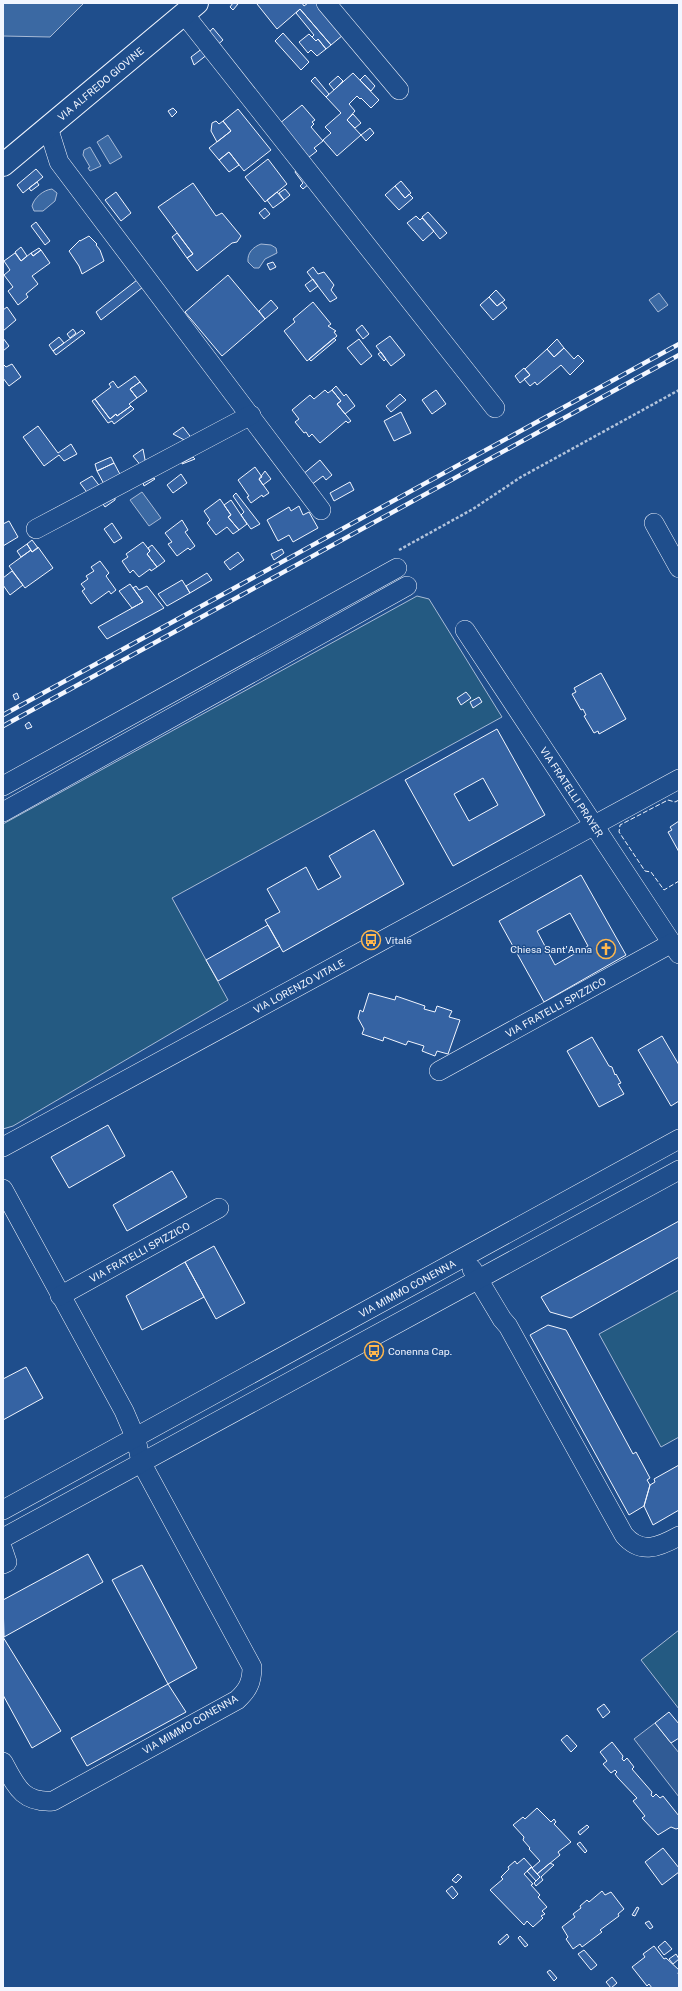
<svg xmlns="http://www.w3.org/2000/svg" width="682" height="1991" viewBox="0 0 682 1991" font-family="'Public Sans',sans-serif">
  <rect width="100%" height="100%" fill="#1f4e8c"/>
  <!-- green -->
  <path fill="#245a82" stroke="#a8bbd7" d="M417,596L429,599L502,717L172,898L228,1000L13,1126L3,1129V824Z
    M679,1290V1437L661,1447L599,1334Z
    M679,1630V1709L641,1660Z"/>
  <!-- parking -->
  <path fill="#305b95" stroke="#a8bbd7" d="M655,1723L679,1753V1797L634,1739Z"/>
  <!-- water -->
  <path fill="#3b69a3" stroke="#a8bbd7" d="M3,3H84L50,37L3,36Z
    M108,135L122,157L110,164L97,142Z
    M90,147L101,166L90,171L88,168L90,167L83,155L84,150Z
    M52,189L57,193L55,201L43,211H34L32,206C34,198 43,190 52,189Z
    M261,244L271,245L276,248L277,253L265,259L259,268H254L248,262C247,253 253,247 261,244Z
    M659,293L668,305L658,312L649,300Z
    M142,492L161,518L149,526L130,500Z"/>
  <!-- building -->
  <path fill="#3563a3" stroke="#f2f6ff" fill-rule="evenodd" d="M233,3L238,4L233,10L230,7Z
    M258,3H302L304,6L308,3H317L343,35L331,45L300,9L277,29L257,4Z
    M300,9L331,45L326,49L318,39L316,41L312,37L314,35L296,13Z
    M213,28L223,40L214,48L205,37Z
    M283,33L309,62L301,70L275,41Z
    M309,34L316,41L318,39L326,49L317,56L311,50L308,53L299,42Z
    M203,48L208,54L194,65L191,57Z
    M353,73L379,100L371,108L361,98L360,99L357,96L349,104L355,111L347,120L361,135L337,156L323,140L331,133L325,127L341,113L326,97Z
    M365,75L375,86L371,91L360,80Z
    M338,76L343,81L334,90L329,84Z
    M315,77L329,94L326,97L311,81Z
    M302,105L315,120L312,122L314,124L311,127L323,141L314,148L317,151L304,161L279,124Z
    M173,108L177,112L172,117L168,111Z
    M238,109L271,150L244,171L229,152L219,160L209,148L231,131L223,121Z
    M353,114L361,123L355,128L347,120Z
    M216,121L219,124L223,121L231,131L217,142L211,131L212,123Z
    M370,128L374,133L366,141L361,135Z
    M229,152L239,165L229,172L219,160Z
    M268,159L287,184L265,202L245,177Z
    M36,169L43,177L23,193L17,185Z
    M297,169L310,183L303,189L300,186L303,183L295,172Z
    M401,181L411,193L405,198L395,186Z
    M37,182L39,185L31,191L29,188Z
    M193,183L216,216L222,213L241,236L237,242L232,243L197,271L187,258L193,254L158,207Z
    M395,186L405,198L409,194L413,198L399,210L385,195Z
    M285,189L290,195L284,200L279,193Z
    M116,192L131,213L121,221L105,200Z
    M277,192L284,200L273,208L267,200Z
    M265,208L270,214L264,219L259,213Z
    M428,212L447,233L440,239L422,217Z
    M416,216L420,220L422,218L434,231L423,241L407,223Z
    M36,222L50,241L45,245L31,226Z
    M177,233L193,254L187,258L172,237Z
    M89,236L97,244L96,245L100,250L104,261L82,274L79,266L69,251L80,240V241Z
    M21,247L27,256L21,261L15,252Z
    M39,248L41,250L33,256L31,253Z
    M41,250L50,263L32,276L38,284L26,294L28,297L18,305L8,291L13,287L4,275L10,270L4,261L15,253L21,261L31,253L33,256Z
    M273,262L276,267L270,270L267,264Z
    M313,267L318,274L324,272L334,285L331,290L337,298L330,302L307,272Z
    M228,275L265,319L222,356L185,312Z
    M313,279L318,286L310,292L305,285Z
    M137,280L143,287L101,320L96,312Z
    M496,290L505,300L497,306L489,297Z
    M489,297L497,306L502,302L507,308L493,320L480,305Z
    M271,300L278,308L265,319L259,311Z
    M313,302L331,324L328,326L336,331L334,332L337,336L307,361L284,331L295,322L293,319Z
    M7,307L16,320L3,331V310Z
    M362,325L369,334L363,339L356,330Z
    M73,329L76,333L70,338L67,334Z
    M82,330L85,333L56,355L53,351Z
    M390,336L405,355L391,366L376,346Z
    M59,337L64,343L53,351L49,345Z
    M3,338L9,346L3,351Z
    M334,338L336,340L311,361L309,359Z
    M359,339L372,356L361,365L347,348Z
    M557,339L564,348L554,357L547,349Z
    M564,348L574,359L578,355L584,361L570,375L561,365L537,385L535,382L530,386L524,379L530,375L525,369L547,349L554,357Z
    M381,352L386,359L384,361L378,354Z
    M3,364L6,367L12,364L21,377L9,386L3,378Z
    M524,368L530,375L520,383L515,376Z
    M135,376L140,382L130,389L137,398L129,404L131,406L117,416L116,414L110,419L95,399L111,387L109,384L113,381L118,388Z
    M140,382L147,391L137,398L130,389Z
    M336,386L344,396L346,394L355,406L345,414L337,404L341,401L332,390Z
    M325,390L328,393L332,390L341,401L337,404L351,421L348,423L346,421L320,443L312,434L309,437L306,432L304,433L295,422L299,419L292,410L310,395L314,399Z
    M436,390L446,404L432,414L422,400Z
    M400,394L406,400L391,412L386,406Z
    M95,399L110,419L116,414L117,416L131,406L134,409L114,424L112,421L108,423L92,401Z
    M401,412L411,433L394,441L384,421Z
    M38,426L58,453L71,444L77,454L64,461L59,455L44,466L23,437Z
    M183,427L193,440L188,442L173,434Z
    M143,449L146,465L142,467L133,456Z
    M111,457L114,463L97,471L95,464Z
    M193,457L195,459L182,464V463Z
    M320,460L332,475L326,480L323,476L311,485L302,475Z
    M114,463L122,478L105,486L97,471Z
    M255,467L262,477L259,479L269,493L263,497L262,495L251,503L247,497L249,496L238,480Z
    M265,471L271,479L263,485L259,479Z
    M181,474L187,483L173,493L167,485Z
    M92,476L101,488L89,495L80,483Z
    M154,478L155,479L144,486L143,483Z
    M350,482L354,490L334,501L330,493Z
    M236,493L260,524L251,529L241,515L244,512L233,496Z
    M115,498V500L105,507L103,504Z
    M220,499L231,515L228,517L239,530L233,534L227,527L216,535L207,523L210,520L204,511Z
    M231,500L247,524L239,530L228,517L231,515L224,505Z
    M299,506L303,515L309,512L318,528L293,542L289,535L278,541L267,520L289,507L291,511Z
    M182,520L188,530L185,532L195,546L190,550L188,548L177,556L168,544L172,542L165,533Z
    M9,521L18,537L3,546V524Z
    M112,523L122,538L114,543L104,529Z
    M32,540L38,548L32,552L27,544Z
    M143,542L150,551L147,554L157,567L151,571L150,569L139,577L133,570L130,573L122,561L128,557L126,554Z
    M27,544L31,550L21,557L17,551Z
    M152,545L165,561L157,567L147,554L150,551L148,548Z
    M38,547L53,568L25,588L9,566L31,550L32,552Z
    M282,549L284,553L274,560L271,554Z
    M238,552L244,560L230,570L224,562Z
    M100,561L109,573L106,576L116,590L111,594L109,591L91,604L82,591L85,589L81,584L88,579L86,576L94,571L91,567Z
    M12,571L23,585L10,595L3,585V578Z
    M207,573L212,580L190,593L186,586Z
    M182,580L190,593L167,606L158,594Z
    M130,584L143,602L132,608L119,591Z
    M136,586L139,590L147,586L164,608L107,639L98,627L143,602L133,588Z
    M601,673L626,719L599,734L598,731L594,733L584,716L586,715L583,709L581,710L572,694L576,692L574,688Z
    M466,692L471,698L461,705L457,698Z
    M17,693L19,698L15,700L13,695Z
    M479,697L482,702L473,708L470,702Z
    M29,722L32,727L27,729L25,725Z
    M497,729L545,815L453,866L405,780ZM483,778L498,805L469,821L454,794Z
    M679,821V852L668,832L672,830L670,827Z
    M374,830L404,884L283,952L265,920L280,912L267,889L306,867L318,890L341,877L329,856Z
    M581,875L626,955L544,1002L499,921ZM570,913L588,946L555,965L537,931Z
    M268,925L280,946L218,981L206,960Z
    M369,993L395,1000L396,996L425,1006L424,1009L435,1012L437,1006L452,1011L449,1017L460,1020L448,1054L437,1051L435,1056L422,1051L424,1046L408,1041L406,1045L384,1037L383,1041L362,1034L364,1029L358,1018L360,1010L363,1012Z
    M662,1036L679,1065V1101L671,1106L638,1050Z
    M592,1037L609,1066L612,1067L615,1075L616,1074L621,1083L618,1084L624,1094L599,1107L567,1051Z
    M108,1125L125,1156L69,1188L51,1157Z
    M172,1171L187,1197L127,1231L113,1205Z
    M679,1221V1257L571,1318L550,1312L541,1297Z
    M214,1246L245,1303L216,1319L185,1262Z
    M185,1262L204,1297L142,1330L126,1296Z
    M548,1325L566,1330L633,1454L636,1452L650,1478L647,1480L650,1485L644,1506L629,1515L530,1335Z
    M377,1353L379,1356L372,1360L370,1357Z
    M26,1367L43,1398L3,1420V1379Z
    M679,1465V1510L653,1525L644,1506L650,1485L655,1482L654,1479Z
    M88,1554L103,1582L4,1637L3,1600Z
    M142,1565L197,1668L168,1684L112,1580Z
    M3,1637L61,1731L32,1748L3,1695Z
    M168,1684L186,1712L87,1766L71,1738Z
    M604,1704L610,1712L603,1718L597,1709Z
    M669,1712L679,1724V1738L671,1743L655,1723Z
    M567,1735L577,1746L571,1752L561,1740Z
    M612,1742L623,1756L622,1759L624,1761L627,1758L634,1767L632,1769L652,1792L651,1795L653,1797L656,1794L660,1798L663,1796L679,1816V1828L676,1829L671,1827L658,1835L642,1818L645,1816L633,1801L637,1798L618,1778L615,1774L617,1772L615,1770L611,1773L603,1764L607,1761L600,1752Z
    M537,1808L551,1822L554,1819L556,1822L554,1824L571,1842L558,1852L560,1855L537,1874L532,1868L540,1861L529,1849L530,1848L523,1840L524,1837L513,1825L523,1817L525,1819Z
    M587,1825L589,1827L580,1835L578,1832Z
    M580,1842L587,1851L585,1853L577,1844Z
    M663,1848L679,1868V1872L662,1885L645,1862Z
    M524,1858L532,1867L524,1874L533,1884L531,1885L540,1895L538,1897L547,1907L542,1911L545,1914L541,1916L543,1918L533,1927L527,1921L524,1925L490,1890L503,1879L501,1877L509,1869L508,1867L515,1861L517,1864Z
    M550,1863L554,1865L541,1877L543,1880L536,1886L534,1883L540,1877L537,1874Z
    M531,1867L540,1877L536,1881L527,1871Z
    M458,1874L462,1877L456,1883L452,1880Z
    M452,1886L458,1894L453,1899L446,1891Z
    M602,1891L605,1895L611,1892L624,1909L618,1914L619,1916L600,1930L602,1932L582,1947L580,1944L573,1949L566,1939L568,1937L562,1927L575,1917L573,1914L581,1908L580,1906L587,1900L589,1902Z
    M637,1907L639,1908L635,1916L632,1915Z
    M649,1921L653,1927L650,1929L645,1923Z
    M507,1934L509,1937L500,1945L498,1942Z
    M520,1936L528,1945L525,1947L518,1938Z
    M665,1941L672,1949L664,1955L658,1947Z
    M654,1946L664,1959L666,1958L679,1970L678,1974H679V1988H652L649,1984L647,1986L632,1967L645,1957L643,1954Z
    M584,1950L597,1965L591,1970L578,1954Z
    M676,1954L679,1959L673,1964L669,1959Z
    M550,1970L557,1978L554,1981L547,1972Z
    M612,1977L617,1983L611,1988L606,1982Z"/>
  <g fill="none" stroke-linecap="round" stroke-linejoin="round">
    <!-- minor casing -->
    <g stroke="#f2f6ff" stroke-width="20">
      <g id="minor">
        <path d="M326,3L399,90"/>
        <path d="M184,14L495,408"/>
        <path d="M48,127L59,162L321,510"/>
        <path d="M654,523L679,568"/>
        <path d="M36,529L251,415"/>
        <path id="s1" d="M465,630L679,954"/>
        <path d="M3,786L397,568"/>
        <path d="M3,812L407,586"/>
        <path id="s2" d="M439,1071L672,943"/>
        <path id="s3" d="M3,1147L679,779"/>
        <path d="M3,1189L124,1411L136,1439L141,1462L252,1667C252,1682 248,1690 237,1700L53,1801C22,1803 16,1786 3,1762"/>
        <path d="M472,1269L502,1319L508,1326L624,1535C641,1555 659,1547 679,1536"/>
        <path id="s4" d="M60,1296L219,1208"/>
        <path id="s5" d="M3,1510L679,1139"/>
        <path d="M3,1538L679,1170"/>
        <path d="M3,1550L7,1562L3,1564"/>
      </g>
    </g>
    <!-- major casing -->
    <g stroke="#f2f6ff" stroke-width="24">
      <g id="major">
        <path id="s6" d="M3,165L197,3"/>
      </g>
    </g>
    <!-- path -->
    <path stroke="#b3c4dc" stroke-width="2.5" stroke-dasharray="3 2" stroke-linecap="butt" d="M399,550L473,509L521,477L679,390"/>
    <!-- minor -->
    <use href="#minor" stroke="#1f4e8c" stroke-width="19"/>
    <!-- major -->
    <use href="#major" stroke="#1f4e8c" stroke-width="22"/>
    <!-- rail casing -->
    <g stroke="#f2f6ff" stroke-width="4.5">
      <path id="rail" d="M3,715L679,344
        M3,726L679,355"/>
    </g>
    <!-- rail -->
    <use href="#rail" stroke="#1f4e8c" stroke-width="3" stroke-dasharray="9" stroke-linecap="butt"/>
    <!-- fence -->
    <path stroke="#f2f6ff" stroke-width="1" stroke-dasharray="5 2" stroke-linecap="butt" d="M679,800L675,802L668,800L620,825L619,832L645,871L651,872L664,890L679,881"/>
  </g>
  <!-- icons -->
  <defs>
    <g id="bus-ring" transform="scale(1)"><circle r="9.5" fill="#1f4e8c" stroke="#ffb74d" stroke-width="1.5"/><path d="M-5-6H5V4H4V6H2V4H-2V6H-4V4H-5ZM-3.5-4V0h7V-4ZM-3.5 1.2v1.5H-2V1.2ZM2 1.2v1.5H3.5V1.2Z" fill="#ffb74d"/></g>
    <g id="church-ring" transform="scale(1)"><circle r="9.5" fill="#1f4e8c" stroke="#ffb74d" stroke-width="1.5"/><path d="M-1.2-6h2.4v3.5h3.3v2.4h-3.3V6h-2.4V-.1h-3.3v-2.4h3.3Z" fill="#ffb74d"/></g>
  </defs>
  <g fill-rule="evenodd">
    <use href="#bus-ring" x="371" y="940"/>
    <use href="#church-ring" x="606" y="949"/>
    <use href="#bus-ring" x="374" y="1351"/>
  </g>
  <g text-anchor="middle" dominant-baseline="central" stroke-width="3" stroke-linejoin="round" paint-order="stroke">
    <!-- street labels -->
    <g font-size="10" fill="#f2f6ff" stroke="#1f4e8c">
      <text stroke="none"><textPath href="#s6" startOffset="127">VIA ALFREDO GIOVINE</textPath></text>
      <text stroke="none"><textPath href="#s1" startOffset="194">VIA FRATELLI PRAYER</textPath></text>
      <text stroke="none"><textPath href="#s3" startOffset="337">VIA LORENZO VITALE</textPath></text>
      <text stroke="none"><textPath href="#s2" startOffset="133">VIA FRATELLI SPIZZICO</textPath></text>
      <text stroke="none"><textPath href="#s4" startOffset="91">VIA FRATELLI SPIZZICO</textPath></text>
      <text stroke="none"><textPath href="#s5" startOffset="461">VIA MIMMO CONENNA</textPath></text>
      <text transform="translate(190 1724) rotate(-30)">VIA MIMMO CONENNA</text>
    </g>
    <!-- poi labels -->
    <g font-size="10" fill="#f2f6ff" stroke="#1f4e8c" text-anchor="start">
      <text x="385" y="940">Vitale</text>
      <text x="592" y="949" text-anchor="end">Chiesa Sant'Anna</text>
      <text x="388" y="1351">Conenna Cap.</text>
    </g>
  </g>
  <!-- border -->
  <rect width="682" height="1991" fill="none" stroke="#f2f6ff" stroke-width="8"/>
</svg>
